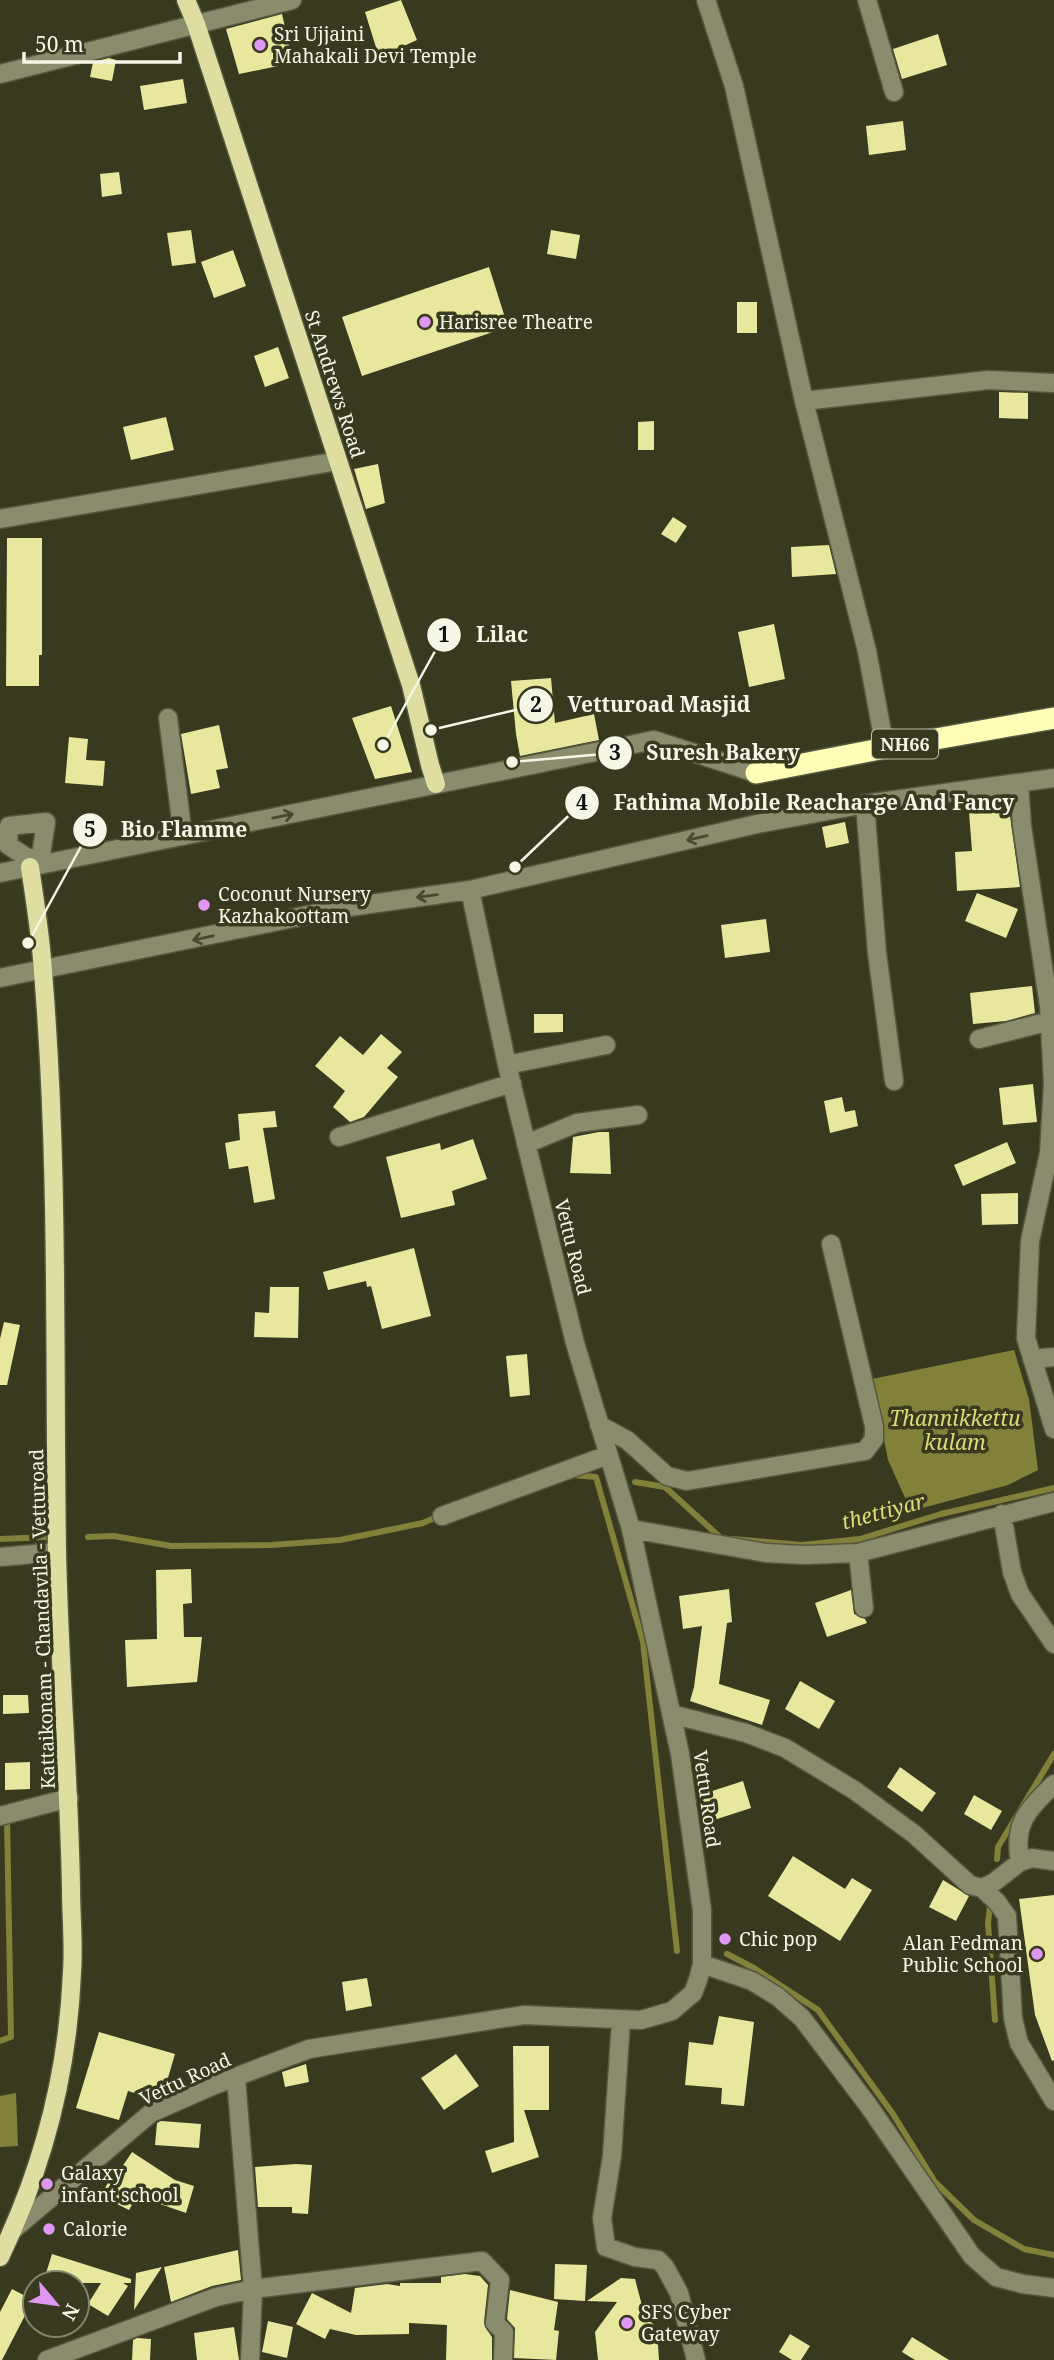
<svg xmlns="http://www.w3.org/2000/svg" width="1054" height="2360" viewBox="0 0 1054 2360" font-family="'Noto Serif',serif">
  <rect width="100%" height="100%" fill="#393920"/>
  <!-- water -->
  <path fill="#82813a" d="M1014,1350L1029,1399L1038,1470L1008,1485L911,1511L888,1460L872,1379Z
    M16,2093L18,2146L0,2147V2096Z"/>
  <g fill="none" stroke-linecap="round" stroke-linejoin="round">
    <!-- stream -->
    <path stroke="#82813a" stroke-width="6" d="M573,1475L596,1477L643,1642L677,1951
      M635,1482L665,1487L721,1538
      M88,1537L114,1536L171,1546L271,1545L340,1540L423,1523L439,1516
      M0,1539L51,1537
      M732,1539L802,1545L860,1539L941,1514L1054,1488
      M997,1859L998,1847L1054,1754
      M990,1906L988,1923L995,2020
      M727,1954L754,1968L818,2010L893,2114L935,2182L974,2220L1024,2249L1054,2255
      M0,2041L11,2037L7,1818"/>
  </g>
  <!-- building -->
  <path fill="#e7e79d" d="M401,0L417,40L379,57L365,12Z
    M282,14L293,63L239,74L226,29Z
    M938,34L947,65L902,79L893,49Z
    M109,58L116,60L112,81L90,77L93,62Z
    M183,79L187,103L144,110L140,86Z
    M903,121L906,150L869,155L866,126Z
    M119,172L122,194L102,197L100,174Z
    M191,230L196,263L172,266L167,233Z
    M551,230L580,235L576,259L547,254Z
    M233,250L246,286L214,298L201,262Z
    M489,267L508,327L362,376L342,317Z
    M737,302H757V333H737Z
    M278,347L289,378L265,387L254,356Z
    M999,392L1028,393V419L999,418Z
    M166,417L174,450L131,460L123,427Z
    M654,421V450H638V422Z
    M378,464L385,503L366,509L354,469Z
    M673,517L687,526L676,543L661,534Z
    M7,538H42V655H39V686H6Z
    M829,545L836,574L792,577L791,547Z
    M774,624L785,679L749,687L738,632Z
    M551,678L555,723L594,714L599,740L520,756L516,734L511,681Z
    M391,706L412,772L375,779L352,718Z
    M219,725L228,768L216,770L220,788L191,794L181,734Z
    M69,737L88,739L86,760L105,761L103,786L65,783Z
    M1009,809L1020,887L957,891L955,852L972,851L969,812Z
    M845,822L849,843L826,848L822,827Z
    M977,893L1018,909L1006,938L965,921Z
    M766,919L770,952L725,958L721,925Z
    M1032,986L1035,1013L1006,1021L973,1024L970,993Z
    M534,1014H563V1032L534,1033Z
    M381,1034L402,1052L387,1068L398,1077L364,1117L350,1122L333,1107L345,1091L315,1066L340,1036L363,1055Z
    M1033,1084L1037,1122L1003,1125L999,1088Z
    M842,1097L845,1112L855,1110L858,1126L830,1133L824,1101Z
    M275,1111L277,1127L263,1128L275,1199L254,1203L248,1166L229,1169L225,1143L240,1140L238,1114Z
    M599,1132H609L611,1174L570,1173L573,1137Z
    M473,1139L487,1179L452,1191L455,1205L401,1218L386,1157L440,1143L441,1150Z
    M1007,1142L1016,1163L963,1186L954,1165Z
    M1018,1193V1224L982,1225L981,1194Z
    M414,1248L431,1316L382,1329L371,1286L367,1287L366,1281L328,1290L323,1272Z
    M270,1287H299L298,1338L254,1337L255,1312L269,1313Z
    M4,1322L20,1325L7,1385H0V1339Z
    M527,1354L530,1395L510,1397L506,1356Z
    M191,1569L192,1603L183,1604L184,1637H202L197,1682L127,1687L125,1640L157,1639L156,1570Z
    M729,1589L732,1622L727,1623L719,1684L770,1700L762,1725L690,1701L694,1687L702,1626L683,1629L679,1596Z
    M851,1590L854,1614L865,1619L867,1623L827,1637L815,1603Z
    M800,1681L835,1701L819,1729L785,1709Z
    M3,1695H28L29,1713L3,1714Z
    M30,1762V1789L5,1790V1763Z
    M900,1767L936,1793L922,1812L887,1787Z
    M743,1781L751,1808L708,1822L700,1795Z
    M974,1795L1002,1811L991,1830L964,1814Z
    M793,1856L845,1889L852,1878L872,1890L840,1941L768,1896Z
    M943,1880L969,1896L956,1921L929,1907Z
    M1054,1895V2060L1052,2061L1035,2015L1019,1899Z
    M367,1978L372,2006L346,2011L342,1982Z
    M719,2016L754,2022L744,2106L721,2104L722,2088L685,2085L689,2042L713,2045Z
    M99,2032L175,2054L163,2095L154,2099L128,2091L119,2120L76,2108Z
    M513,2046H549V2110H524L539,2157L492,2173L485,2151L514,2142Z
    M456,2054L479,2086L444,2110L421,2078Z
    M306,2064L309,2082L285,2087L282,2072Z
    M161,2121L201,2124L199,2148L155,2145L157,2123Z
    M132,2152L175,2180L194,2186L186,2213L137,2196L129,2210L101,2196L114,2171L118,2173Z
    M296,2164L312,2165L308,2214L292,2213V2207H258L255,2167Z
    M238,2250L241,2280L212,2286L171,2302L164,2267Z
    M52,2254L131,2279V2283H123L128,2286L108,2316L88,2304L101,2283H43Z
    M555,2264L587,2265L585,2301L554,2299Z
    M162,2267L134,2310L136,2273Z
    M465,2274L480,2276L488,2285L484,2322L485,2327L492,2337V2360H446L447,2325L409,2323V2334L356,2335L330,2329L325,2339L296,2324L312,2293L351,2313L355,2288L387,2284L400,2286V2283H441V2277Z
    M621,2278L635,2279L644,2313L657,2329L659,2360H598L595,2332L617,2302L587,2301Z
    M12,2289L33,2300L2,2360H0V2312Z
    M510,2290L558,2302L554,2330L559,2331L556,2360L514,2358L515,2328L507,2319Z
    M268,2321L293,2327L287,2358L262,2352Z
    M234,2327L239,2360H197L194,2333Z
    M790,2334L810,2346L801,2360H792L779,2352Z
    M912,2337L949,2360H915L902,2352Z
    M137,2338L151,2339L150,2360H132L133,2340Z"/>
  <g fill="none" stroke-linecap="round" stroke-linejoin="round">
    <!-- minor casing -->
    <g stroke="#575740" stroke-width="21">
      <path id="minor" d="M706,0L734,86L804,401L867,651L885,748
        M867,0L894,92
        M0,74L292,0
        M804,401L988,380L1054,383
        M0,519L338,461
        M168,718L183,836
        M1019,783L1022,826L1049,1006L1053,1084L1049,1153L1030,1241L1026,1338L1054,1429
        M865,804L877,953L894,1081
        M29,859L8,845L9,826L46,822L41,855L29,859L30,865
        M0,873L654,740L756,773
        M0,978L342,908L470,890L757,824L865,804L1054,778
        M979,1039L1050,1021
        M507,1065L606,1045
        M339,1137L512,1083
        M526,1144L577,1123L638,1115
        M1032,1359L1054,1357
        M599,1425L627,1440L667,1476L687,1481L865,1451L874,1439V1426L831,1244
        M1002,1514L1012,1572L1020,1594L1054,1644
        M442,1516L608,1455
        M631,1529L766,1553L805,1555L858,1553L1054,1502
        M858,1553L864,1608
        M0,1557L57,1552
        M671,1714L746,1733L785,1748L854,1790L914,1834L970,1885L982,1888L993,1883L1020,1862L1032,1858L1054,1861
        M0,1816L69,1798
        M1020,1862C1013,1823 1027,1811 1054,1784
        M982,1888L997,1902L1007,1916L1013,2018L1019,2043L1054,2101
        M702,1964L752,1981L778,1997L802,2018L868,2105L972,2256L996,2277L1023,2284L1054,2288
        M621,2021L612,2156L602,2218L606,2247L635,2257L658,2260L665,2267L679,2293L696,2360
        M236,2078L253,2289L250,2360
        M14,2229L151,2113L212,2086L309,2049L524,2015L641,2020L672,2011L693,1993L698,1980L702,1964V1910L680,1754L631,1529L575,1343L507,1065L470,890
        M47,2360L216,2297L253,2289L482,2261L500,2280L495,2323L504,2332L503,2360"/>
    </g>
    <!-- major casing -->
    <g stroke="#575740" stroke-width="21">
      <path id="major" d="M186,0L196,24L411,685L430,765L436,784
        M0,2257C43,2168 68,2071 72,1972C74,1944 71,1916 71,1888C69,1775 59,1662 57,1550C54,1357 59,1164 43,972C41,937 35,902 30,867"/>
    </g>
    <!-- highway casing -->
    <g stroke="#575740" stroke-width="24">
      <path id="highway" d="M756,773L885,748L1054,718"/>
    </g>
    <!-- minor -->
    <use href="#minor" stroke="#8b8b6e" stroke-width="18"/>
    <!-- major -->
    <use href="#major" stroke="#dedea1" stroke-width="18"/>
    <!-- highway -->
    <use href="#highway" stroke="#feffb4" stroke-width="21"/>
  </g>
  <!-- one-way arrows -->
  <defs><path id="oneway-shaft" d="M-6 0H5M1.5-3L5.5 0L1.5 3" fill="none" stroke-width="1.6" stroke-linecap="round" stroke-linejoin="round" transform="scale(1.75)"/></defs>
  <g stroke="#494930">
    <use href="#oneway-shaft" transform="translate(283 816) rotate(-12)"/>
    <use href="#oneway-shaft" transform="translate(697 838) rotate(167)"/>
    <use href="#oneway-shaft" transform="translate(427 896) rotate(172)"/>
    <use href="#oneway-shaft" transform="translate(203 938) rotate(168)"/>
  </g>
  <!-- markers -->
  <g fill="#de98f2" stroke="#393920" stroke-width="2.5">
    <circle cx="260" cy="45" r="7"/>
    <circle cx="425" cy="322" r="7"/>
    <circle cx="204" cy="905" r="7"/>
    <circle cx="725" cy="1939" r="7"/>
    <circle cx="1037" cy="1954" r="7"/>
    <circle cx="47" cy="2184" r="7"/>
    <circle cx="49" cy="2229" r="7"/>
    <circle cx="627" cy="2323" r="7"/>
  </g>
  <g text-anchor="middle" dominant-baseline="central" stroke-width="7" stroke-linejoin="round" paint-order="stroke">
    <!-- shield labels -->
    <rect fill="#393920" stroke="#bdbdab" stroke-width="2" x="872" y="729.5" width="66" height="29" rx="5"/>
    <g font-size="18" font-weight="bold" fill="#f5f6e6">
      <text x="905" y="744">NH66</text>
    </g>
    <!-- poi labels -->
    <g font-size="19" fill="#f5f6e6" stroke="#393920" text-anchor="start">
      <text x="274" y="34">Sri Ujjaini<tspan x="274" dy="22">Mahakali Devi Temple</tspan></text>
      <text x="439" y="322">Harisree Theatre</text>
      <text x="218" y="894">Coconut Nursery<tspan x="218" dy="22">Kazhakoottam</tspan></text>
      <text x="739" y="1939">Chic pop</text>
      <text x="1023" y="1943" text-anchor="end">Alan Fedman<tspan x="1023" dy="22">Public School</tspan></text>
      <text x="61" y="2173">Galaxy<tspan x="61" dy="22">infant school</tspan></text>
      <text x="63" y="2229">Calorie</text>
      <text x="641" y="2312">SFS Cyber<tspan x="641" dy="22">Gateway</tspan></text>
    </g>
    <!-- street labels -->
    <g font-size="19" fill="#f5f6e6" stroke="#393920">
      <text transform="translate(335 384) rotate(72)">St Andrews Road</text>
      <text transform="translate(573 1247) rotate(76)">Vettu Road</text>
      <text transform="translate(42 1619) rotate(-92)">Kattaikonam - Chandavila - Vetturoad</text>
      <text transform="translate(707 1799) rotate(82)">Vettu Road</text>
      <text transform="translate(185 2079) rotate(-25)">Vettu Road</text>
    </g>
    <!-- water labels -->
    <g font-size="21" font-style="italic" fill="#dcdb77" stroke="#393920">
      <text x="955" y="1418">Thannikkettu<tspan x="955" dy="24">kulam</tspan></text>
      <text transform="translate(883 1511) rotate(-15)">thettiyar</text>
    </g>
  </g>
  <!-- callouts -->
  <path fill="none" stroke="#f5f6e6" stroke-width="2.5" d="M383 745L444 635M431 730L536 705M512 762L615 753M515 867L582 803M28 943L90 830"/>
  <g fill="#f5f6e6" stroke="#393920" stroke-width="2.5">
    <circle cx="383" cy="745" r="7"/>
    <circle cx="431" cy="730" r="7"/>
    <circle cx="512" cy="762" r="7"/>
    <circle cx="515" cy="867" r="7"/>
    <circle cx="28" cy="943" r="7"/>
    <circle cx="444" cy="635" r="18"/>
    <circle cx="536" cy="705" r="18"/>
    <circle cx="615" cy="753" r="18"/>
    <circle cx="582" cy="803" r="18"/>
    <circle cx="90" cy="830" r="18"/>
  </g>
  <g font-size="21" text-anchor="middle" font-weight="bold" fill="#111">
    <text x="444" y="642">1</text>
    <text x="536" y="712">2</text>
    <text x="615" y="760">3</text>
    <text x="582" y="810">4</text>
    <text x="90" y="837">5</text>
  </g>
  <g font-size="21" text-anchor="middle" font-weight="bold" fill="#f5f6e6" stroke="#393920" stroke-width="7" stroke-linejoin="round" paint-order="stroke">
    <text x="502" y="642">Lilac</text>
    <text x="659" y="712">Vetturoad Masjid</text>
    <text x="723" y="760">Suresh Bakery</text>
    <text x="814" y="810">Fathima Mobile Reacharge And Fancy</text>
    <text x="184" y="837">Bio Flamme</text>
  </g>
  <!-- north arrow -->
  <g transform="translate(56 2304) rotate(119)"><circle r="33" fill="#393920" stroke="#84856f" stroke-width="2"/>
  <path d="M0-5L12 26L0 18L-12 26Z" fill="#de98f2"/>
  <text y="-10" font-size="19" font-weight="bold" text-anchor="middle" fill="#f5f6e6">N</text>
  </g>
  <!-- scale -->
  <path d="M24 52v10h156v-10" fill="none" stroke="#f5f6e6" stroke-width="3.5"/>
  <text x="35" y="52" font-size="21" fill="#f5f6e6" stroke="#393920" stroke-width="5" paint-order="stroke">50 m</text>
</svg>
